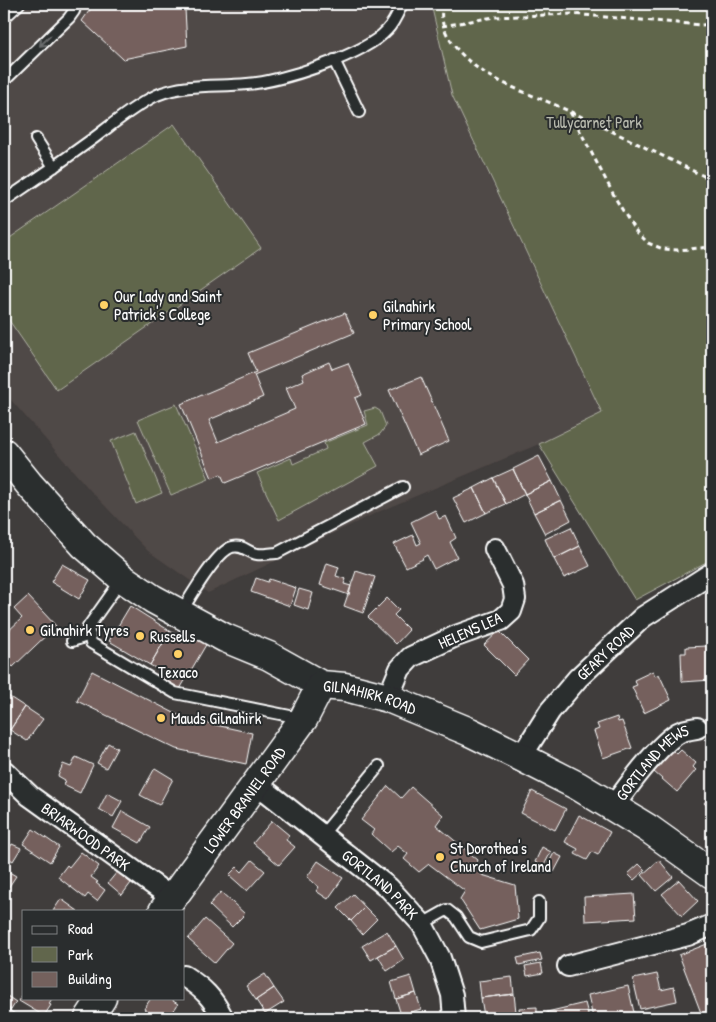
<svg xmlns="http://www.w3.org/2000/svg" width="716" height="1022" viewBox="0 0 716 1022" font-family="'Patrick Hand',sans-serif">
  <rect width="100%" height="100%" fill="#403d3c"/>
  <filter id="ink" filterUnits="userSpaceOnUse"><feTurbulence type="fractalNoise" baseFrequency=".02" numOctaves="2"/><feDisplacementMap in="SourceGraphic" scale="10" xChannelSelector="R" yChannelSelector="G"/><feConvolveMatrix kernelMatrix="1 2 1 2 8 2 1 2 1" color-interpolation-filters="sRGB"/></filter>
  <g filter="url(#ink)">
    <!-- built -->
    <path fill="#504846" d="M4,4H431L437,34L474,144L602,414L539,444L378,512L208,593L148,551L89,489L4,392Z"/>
    <!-- green -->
    <path fill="#61664c" stroke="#b0b2a6" d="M431,4H712V559L635,600L539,444L602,413L452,95Z
      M174,124L261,248L57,390L4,313V242Z
      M176,404L209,479L171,495L138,420Z
      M375,408L380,411L386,426L380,434L365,442L378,466L279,520L257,473L291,458L293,464L326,449L324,443L368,425L364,411Z
      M136,431L162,493L136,504L111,441Z"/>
    <!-- building -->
    <path fill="#74615d" stroke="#fff" d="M94,4H208L185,9L187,46L123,59L82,21Z
      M345,313L354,333L254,375L263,397L209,420L218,442L295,409L286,388L304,380L302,374L329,362L332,369L348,363L362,395L355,398L366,424L225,483L221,474L212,478L181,404L256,372L248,353Z
      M421,377L449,441L418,455L389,390Z
      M539,456L552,481L525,494L513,469Z
      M513,469L525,494L506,504L493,478Z
      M493,478L506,504L486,513L474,488Z
      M552,481L561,500L534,513L525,494Z
      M474,488L486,513L466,523L453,498Z
      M561,500L571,520L545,534L534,513Z
      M435,510L439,519L446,516L456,538L450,542L457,557L434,569L427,555L422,558L423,559L406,567L394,544L413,535L417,545L421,543L411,522Z
      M571,527L580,546L554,559L545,539Z
      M580,546L590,566L564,578L554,559Z
      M327,563L339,567L336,576L346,579L344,584L351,586L349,595L320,585Z
      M62,564L90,580L79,599L51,582Z
      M356,571L375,577L363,613L344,606Z
      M256,578L268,582L269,579L296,588L290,606L251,592Z
      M299,589L313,593L308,610L294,605Z
      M28,596L56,626L13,667L4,657V635L22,618L14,609Z
      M387,598L399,610L394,615L409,630L396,644L368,617Z
      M130,606L170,631L150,665L109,641Z
      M170,631L184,639L189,632L207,643L180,689L161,678L164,673L150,665Z
      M499,631L528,660L514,675L484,645Z
      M707,646V652H711L712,680L682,682L681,653H686V647Z
      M92,671L184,718L252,733L246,764L176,749L77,701Z
      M653,671L655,676L659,674L671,700L644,713L632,687L637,685L634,680Z
      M8,696L25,707L10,730L4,725V702Z
      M25,707L43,719L27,741L10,730Z
      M617,717L618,722L622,721L632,748L603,758L594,731L599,729L597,724Z
      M108,743L117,748L106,768L97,763Z
      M673,750L677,754L681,750L696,763L693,767L696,770L677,792L654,772Z
      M76,757L93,765L80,793L63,785L65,780L58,776L63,764L71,767Z
      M155,768L173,779L159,805L140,795Z
      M388,786L401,798L411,787L443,815L436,825L478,860L475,866L482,875L515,885L518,919L480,930L460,899L465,891L429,864L419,872L404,859L408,854L398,846L391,852L371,834L374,830L361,820Z
      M532,791L566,809L555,830L521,813Z
      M107,793L122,801L113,817L99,809Z
      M712,794V811L704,803Z
      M122,811L150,827L140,843L113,828Z
      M579,815L610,832L598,855L592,852L587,860L575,854L578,849L565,842Z
      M272,821L289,835L286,840L295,847L279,865L253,843Z
      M33,829L59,847L50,862L23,844Z
      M12,844L21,848L13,861L5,856Z
      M542,847L551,852L543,867L535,862Z
      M81,852L99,866L91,877L98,882L96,883L105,890L97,901L88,894L85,898L58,877L67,865L69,867Z
      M554,853L562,857L554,872L546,868Z
      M252,860L265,871L247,891L229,875L237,867L242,872Z
      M659,860L673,877L656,891L642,875Z
      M318,861L343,878L328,899L316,891L319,887L307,877Z
      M639,864L645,870L634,880L628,874Z
      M4,869L16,876L4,894Z
      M117,872L131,883L122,895L108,883Z
      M679,880L698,901L682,916L662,894Z
      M221,892L245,914L232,927L209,905Z
      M353,894L365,907L351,921L338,908Z
      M634,894L636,918L585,921L584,897Z
      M61,899L78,911H53Z
      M365,907L377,919L362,934L351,921Z
      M205,919L232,943L215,963L188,939Z
      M387,931L396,946L371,960L362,946Z
      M712,942V1018H703L679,955Z
      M396,946L404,960L387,971L378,956Z
      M540,953L542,960L519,965L517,958Z
      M541,963L543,973L527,976L525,966Z
      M265,974L274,988L256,1000L246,986Z
      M657,974L661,990L674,987L677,1001L640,1009L633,979Z
      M411,976L416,993L396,999L391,982Z
      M512,977L514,994L481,998L479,981Z
      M628,986L635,1017L593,1018L588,995Z
      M274,988L284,1002L265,1014L256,1000Z
      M24,993V998H52L49,1004L51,1005L44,1016L19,1001Z
      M416,993L421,1009L401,1015L396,999Z
      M4,994L16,1002L11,1010L4,1005Z
      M514,994L516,1012L484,1016L481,998Z
      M151,998H174L173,1001L178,1004L171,1015L165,1012L161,1018H157L144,1009Z
      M585,1003L589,1018H548L547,1012Z
      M537,1007V1016H520L519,1008Z
      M6,1008L21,1018H4V1012Z"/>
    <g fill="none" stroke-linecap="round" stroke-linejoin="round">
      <!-- lane casing -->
      <g stroke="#fff" stroke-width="14">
        <path id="lane" d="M4,18L19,4
          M334,60L359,112
          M4,81L69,18L74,11L76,4
          M36,139L54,167
          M4,201C34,181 64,160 94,138C114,123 134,106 157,95C186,83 216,87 247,84C280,82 365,55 387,30C394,23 398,13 402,4
          M122,579L88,627L91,643L175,693L300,718
          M180,614C189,599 217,551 232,547C243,544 248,553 257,554C263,555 271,553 277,553L403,487
          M72,641L90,635
          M323,834L379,766
          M422,924L447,910L456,917L469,937L481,942L531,930L539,918V902"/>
      </g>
      <!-- street casing -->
      <g stroke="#fff" stroke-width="24">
        <g id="street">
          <path d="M388,698L400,669L411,657L456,636L501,620L511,611L515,599L513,585L495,549"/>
          <path id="s1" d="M521,757L550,711L578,678L643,617L712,573"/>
          <path id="s2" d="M4,771L30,796L172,898"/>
          <path id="s3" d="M257,784L389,888L422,924L440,958L452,995L454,1018"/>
          <path id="s4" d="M613,807C628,786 657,746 678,733C684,730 691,729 697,728"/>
          <path d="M568,966L688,935L712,925"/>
          <path d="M184,976C204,989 212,997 223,1018"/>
        </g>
      </g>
      <!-- secondary casing -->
      <g stroke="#fff" stroke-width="31">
        <g id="secondary">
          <path id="s5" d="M4,453L29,484L84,545L122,578L153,599L225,638L269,656L321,685L345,687L388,698L470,732L521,757L578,786L613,807L649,829L712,874"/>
          <path id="s6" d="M163,911L304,718L321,685"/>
          <path d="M89,1018L102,998"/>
        </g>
      </g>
      <!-- path -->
      <path stroke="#fff" stroke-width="3" stroke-dasharray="5 4" stroke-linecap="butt" d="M443,4C436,29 457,52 476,67C502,86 539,97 569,111C617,133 664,157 712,180
        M442,26L494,17L571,14L701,25L712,24
        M570,112L617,201L634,229L648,243L663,249L678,250L712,247"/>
      <!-- lane -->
      <use href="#lane" stroke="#2a2d2e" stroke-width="10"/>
      <!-- street -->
      <use href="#street" stroke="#2a2d2e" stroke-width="20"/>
      <!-- secondary -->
      <use href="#secondary" stroke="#2a2d2e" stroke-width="28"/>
    </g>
    <!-- one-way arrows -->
    <defs><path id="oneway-shaft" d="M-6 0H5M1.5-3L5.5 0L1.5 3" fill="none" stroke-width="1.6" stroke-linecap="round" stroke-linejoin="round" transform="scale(1.25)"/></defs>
    <use stroke="#6a6c6d" href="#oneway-shaft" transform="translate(45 41) rotate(136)"/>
  </g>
  <!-- markers -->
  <g fill="#ffd166" stroke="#2a2d2e" stroke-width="2">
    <circle cx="104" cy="305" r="5"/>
    <circle cx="373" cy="315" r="5"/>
    <circle cx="30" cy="630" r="5"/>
    <circle cx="140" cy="636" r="5"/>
    <circle cx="178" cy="654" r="5"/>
    <circle cx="161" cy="718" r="5"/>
    <circle cx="440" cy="857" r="5"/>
  </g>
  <g text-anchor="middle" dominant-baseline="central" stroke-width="4" stroke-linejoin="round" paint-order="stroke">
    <!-- park labels -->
    <g font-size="16" fill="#b8baae" stroke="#2a2d2e">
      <text x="594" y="122">Tullycarnet Park</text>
    </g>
    <!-- poi labels -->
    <g font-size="16" fill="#fff" stroke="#2a2d2e" text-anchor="start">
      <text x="114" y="296">Our Lady and Saint<tspan x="114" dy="18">Patrick's College</tspan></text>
      <text x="383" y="306">Gilnahirk<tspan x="383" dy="18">Primary School</tspan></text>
      <text x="40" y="630">Gilnahirk Tyres</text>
      <text x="150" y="636">Russells</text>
      <text x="178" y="672" text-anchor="middle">Texaco</text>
      <text x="171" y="718">Mauds Gilnahirk</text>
      <text x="450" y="848">St Dorothea's<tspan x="450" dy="18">Church of Ireland</tspan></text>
    </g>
    <!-- street labels -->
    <g font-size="16" fill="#fff" stroke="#2a2d2e">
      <text transform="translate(470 630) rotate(-24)">HELENS LEA</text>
      <text stroke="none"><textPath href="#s1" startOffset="135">GEARY ROAD</textPath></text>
      <text stroke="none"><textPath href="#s5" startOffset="449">GILNAHIRK ROAD</textPath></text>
      <text stroke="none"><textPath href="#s4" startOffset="60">GORTLAND MEWS</textPath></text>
      <text stroke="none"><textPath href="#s6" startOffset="138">LOWER BRANIEL ROAD</textPath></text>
      <text stroke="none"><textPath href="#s2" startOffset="105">BRIARWOOD PARK</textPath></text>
      <text stroke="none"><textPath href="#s3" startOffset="159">GORTLAND PARK</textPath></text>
    </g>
  </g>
  <!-- margin -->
  <rect width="716" height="1022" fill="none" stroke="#2a2d2e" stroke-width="20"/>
  <rect x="10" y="10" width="696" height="1002" fill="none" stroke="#fff" stroke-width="2" filter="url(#ink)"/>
  <!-- legend -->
  <rect x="22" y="910" width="162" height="90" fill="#2a2d2e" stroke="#7f8182"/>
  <rect x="32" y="926" width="25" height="8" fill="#2a2d2e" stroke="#7f8182"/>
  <text x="68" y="934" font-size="15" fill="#ffffff">Road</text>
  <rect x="32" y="947" width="25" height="15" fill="#61664c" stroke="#7f8182"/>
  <text x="68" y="960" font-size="15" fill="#ffffff">Park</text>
  <rect x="32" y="972" width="25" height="15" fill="#74615d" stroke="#7f8182"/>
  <text x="68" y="984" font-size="15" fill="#ffffff">Building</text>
</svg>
